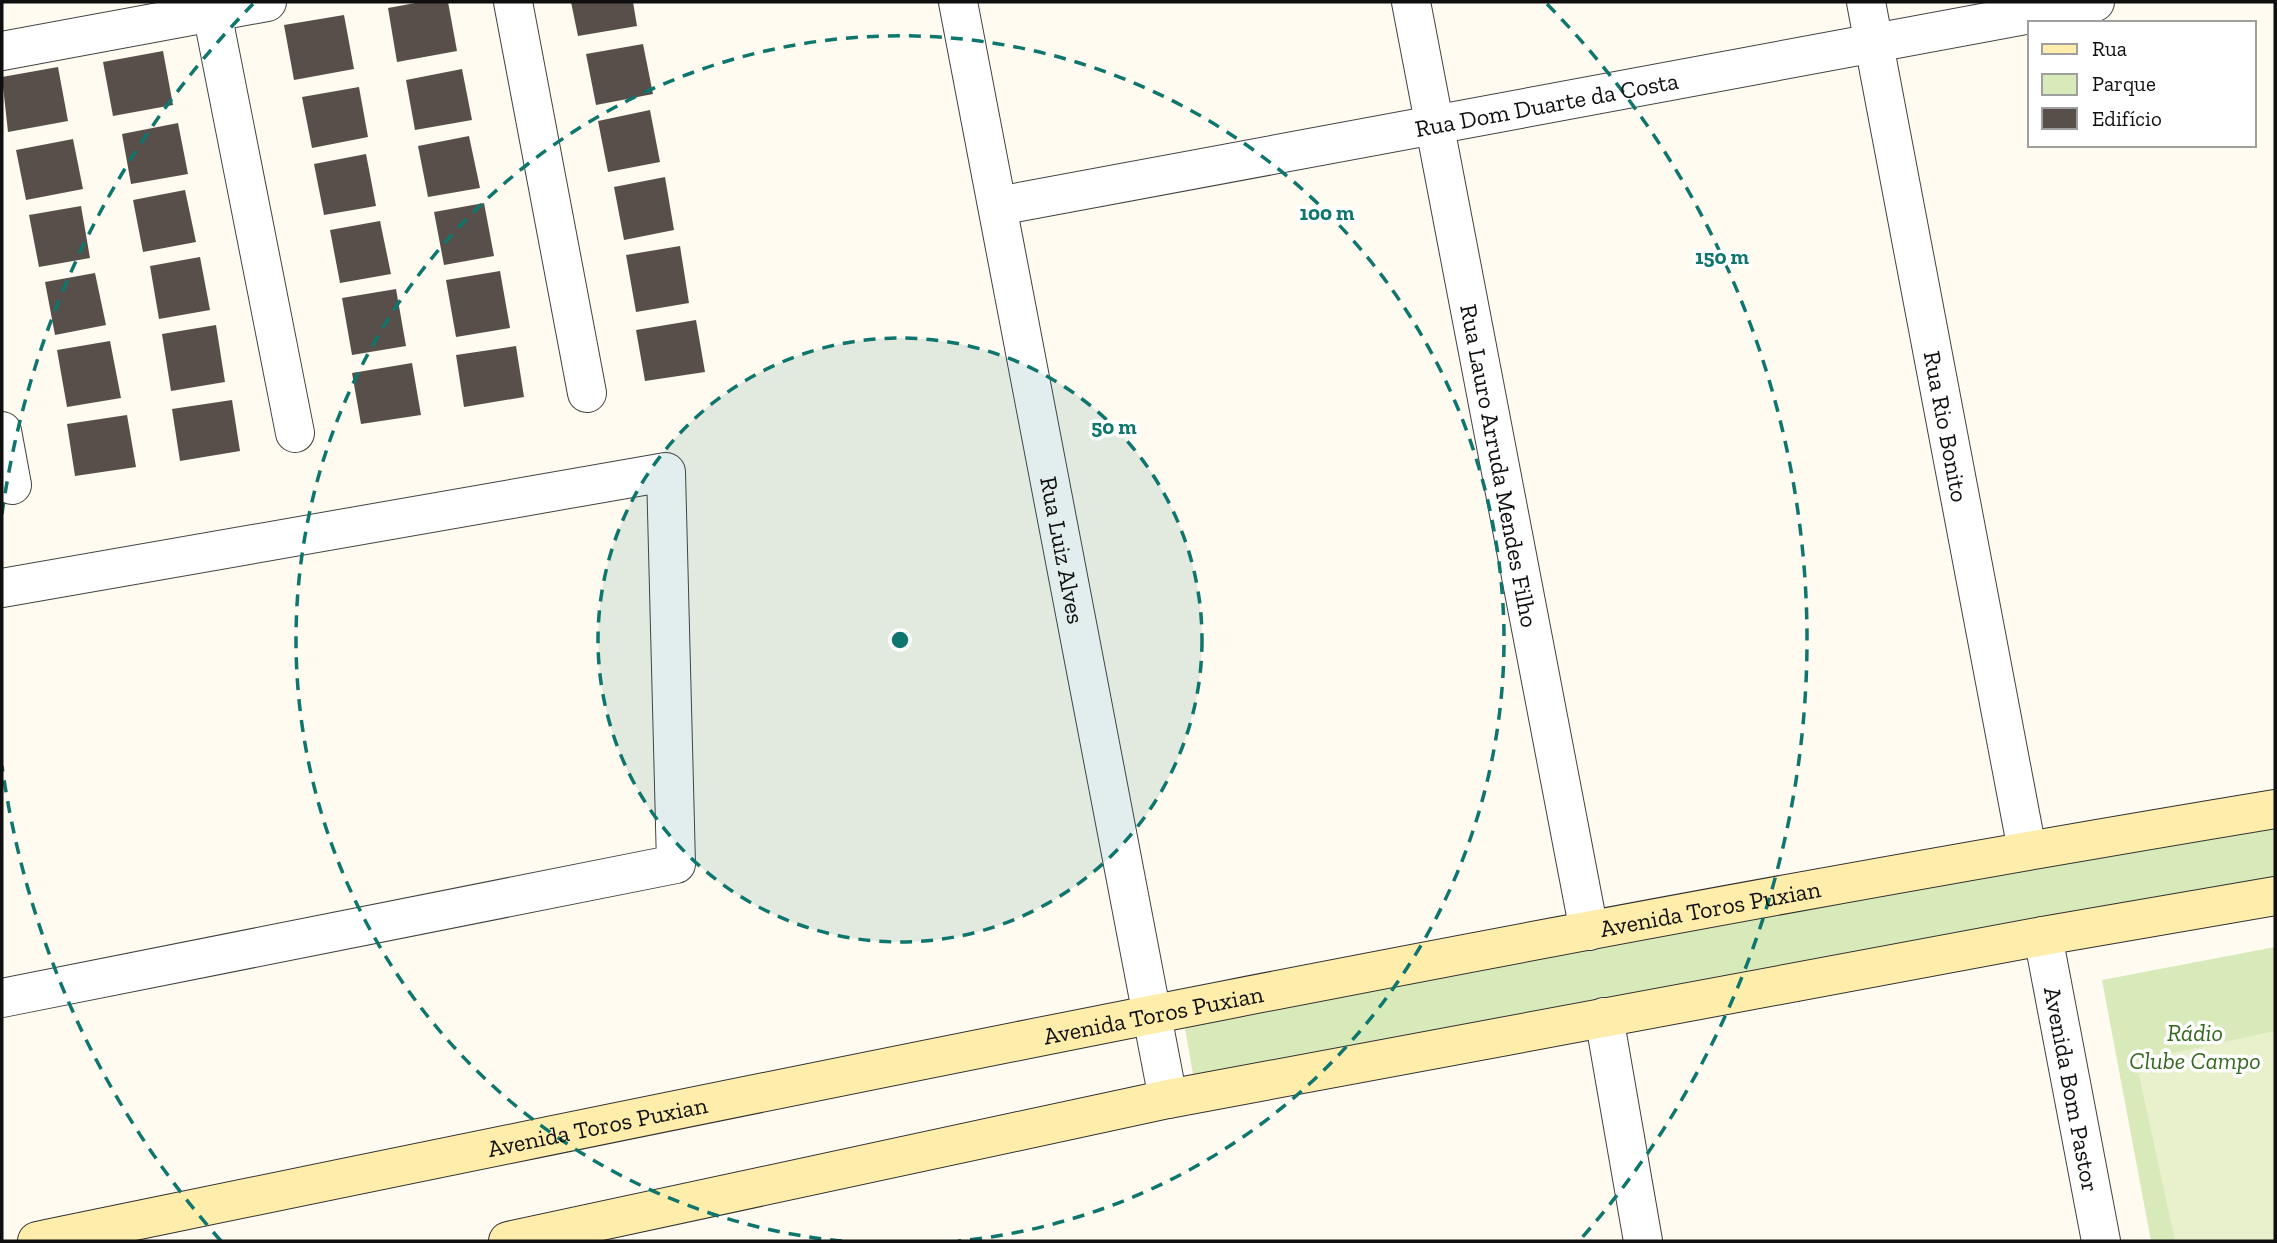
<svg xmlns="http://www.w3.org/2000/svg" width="2277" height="1243" viewBox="0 0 2277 1243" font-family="'Zilla Slab',serif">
  <rect width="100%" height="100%" fill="#fffbf1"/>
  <!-- green -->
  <path fill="#d8eaba" d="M2275,819V881L1194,1080L1184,1023Z
    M2275,947V1241H2151L2102,980Z"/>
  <!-- pitch -->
  <path fill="#e8f1cc" d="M2275,1031V1241H2175L2136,1061Z"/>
  <!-- building -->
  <path fill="#584f4b" d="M421,2H448L457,51L397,62L388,8Z
    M571,2H633L637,26L578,36Z
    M344,15L354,69L294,80L284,25Z
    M643,44L653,94L596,105L586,54Z
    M163,51L173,105L113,116L103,62Z
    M58,67L68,121L8,132L2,77Z
    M462,69L472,120L415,130L406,80Z
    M359,87L368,137L312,148L302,97Z
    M650,110L660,162L608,172L598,121Z
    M178,123L188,174L131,184L122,134Z
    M469,136L480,188L428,197L418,146Z
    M73,139L83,189L26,200L16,150Z
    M366,154L376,206L324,215L314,164Z
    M665,177L674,230L624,240L614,187Z
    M185,190L196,242L143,252L133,200Z
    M484,203L494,256L444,265L434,212Z
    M81,206L90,258L39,267L29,215Z
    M380,221L391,274L340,283L330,230Z
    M680,246L689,303L636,312L626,255Z
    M200,257L210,310L159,319L150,266Z
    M500,271L510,328L456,337L446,280Z
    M95,273L106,325L55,335L45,282Z
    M396,289L406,346L352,355L342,298Z
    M696,320L705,372L645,381L636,330Z
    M216,325L225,382L171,391L162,334Z
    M110,341L121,398L67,407L57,350Z
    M516,346L524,397L464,407L456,355Z
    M412,363L421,415L361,424L352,373Z
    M232,400L240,451L180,461L172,409Z
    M127,415L136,467L75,476L67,424Z"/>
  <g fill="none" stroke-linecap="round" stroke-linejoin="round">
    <!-- minor casing -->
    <g stroke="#424242" stroke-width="40">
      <g id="minor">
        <path d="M210,2L295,433"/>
        <path d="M513,2L587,393"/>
        <path id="s1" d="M958,2L1168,1099"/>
        <path id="s2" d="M1411,2L1589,931"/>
        <path id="s3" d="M1866,2L2027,850"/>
        <path d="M2,51L267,2"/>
        <path id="s4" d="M998,206L2095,2"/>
        <path d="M2,431L12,485"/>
        <path d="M2,588L666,472L676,864L2,998"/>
        <path d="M1604,1017L1643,1241"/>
      </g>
    </g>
    <!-- tertiary casing -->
    <g stroke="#424242" stroke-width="40">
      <g id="tertiary">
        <path id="s5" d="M2043,936L2101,1241"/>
      </g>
    </g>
    <!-- secondary casing -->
    <g stroke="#313131" stroke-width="40">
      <g id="secondary">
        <path id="s6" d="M37,1241C781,1088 1525,933 2275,809"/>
        <path d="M508,1241L1168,1099L2043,936L2275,896"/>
      </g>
    </g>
    <!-- minor -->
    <use href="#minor" stroke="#fff" stroke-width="38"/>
    <!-- tertiary -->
    <use href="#tertiary" stroke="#fff" stroke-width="38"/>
    <!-- secondary -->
    <use href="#secondary" stroke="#ffedac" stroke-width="38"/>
  </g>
  <!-- distance rings -->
  <circle cx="900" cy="640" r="302" fill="#0f766e" fill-opacity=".12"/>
  <g fill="none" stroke="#0f766e" stroke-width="3.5" stroke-dasharray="12 9">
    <circle cx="900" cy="640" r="302"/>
    <path d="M842 1241A604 604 0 1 1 958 1241"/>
    <path d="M221 1241A907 907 0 0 1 2 766M2 514A907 907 0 0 1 253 4M1547 4A907 907 0 0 1 1579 1241"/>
  </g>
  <g text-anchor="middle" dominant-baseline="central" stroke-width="7" stroke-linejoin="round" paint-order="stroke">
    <!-- street labels -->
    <g font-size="24" fill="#0f0f0f" stroke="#fff">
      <text stroke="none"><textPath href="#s4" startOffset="558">Rua Dom Duarte da Costa</textPath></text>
      <text stroke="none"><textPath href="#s3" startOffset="432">Rua Rio Bonito</textPath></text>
      <text stroke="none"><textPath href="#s2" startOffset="472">Rua Lauro Arruda Mendes Filho</textPath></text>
      <text stroke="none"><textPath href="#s1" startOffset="558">Rua Luiz Alves</textPath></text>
      <text stroke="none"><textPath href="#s6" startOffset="1706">Avenida Toros Puxian</textPath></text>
      <text stroke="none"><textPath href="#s6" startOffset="1139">Avenida Toros Puxian</textPath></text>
      <text stroke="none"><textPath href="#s5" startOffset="156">Avenida Bom Pastor</textPath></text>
      <text stroke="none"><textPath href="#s6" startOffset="572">Avenida Toros Puxian</textPath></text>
    </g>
    <!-- park labels -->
    <g font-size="24" font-style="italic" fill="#35681e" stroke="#fff">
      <text x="2195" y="1032">Rádio<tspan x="2195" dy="28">Clube Campo</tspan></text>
    </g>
  </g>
  <circle cx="900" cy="640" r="10" fill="#0f766e" stroke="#fff" stroke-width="3.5"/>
  <g font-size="21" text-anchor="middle" font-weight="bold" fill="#0f766e" stroke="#fff" stroke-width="7" stroke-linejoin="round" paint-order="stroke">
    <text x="1327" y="220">100 m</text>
    <text x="1722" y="264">150 m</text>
    <text x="1114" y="434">50 m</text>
  </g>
  <!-- border -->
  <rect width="2277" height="1243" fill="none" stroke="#0f0f0f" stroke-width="7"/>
  <!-- legend -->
  <rect x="2028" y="21" width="228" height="126" fill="#ffffff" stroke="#9f9f9f" stroke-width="2"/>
  <rect x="2042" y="44" width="35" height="10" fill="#ffedac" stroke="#9f9f9f" stroke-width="2"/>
  <text x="2092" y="56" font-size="21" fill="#0f0f0f">Rua</text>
  <rect x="2042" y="74" width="35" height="21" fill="#d8eaba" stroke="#9f9f9f" stroke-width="2"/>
  <text x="2092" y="91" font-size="21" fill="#0f0f0f">Parque</text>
  <rect x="2042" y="108" width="35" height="21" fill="#584f4b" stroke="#9f9f9f" stroke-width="2"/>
  <text x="2092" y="126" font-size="21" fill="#0f0f0f">Edifício</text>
</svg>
